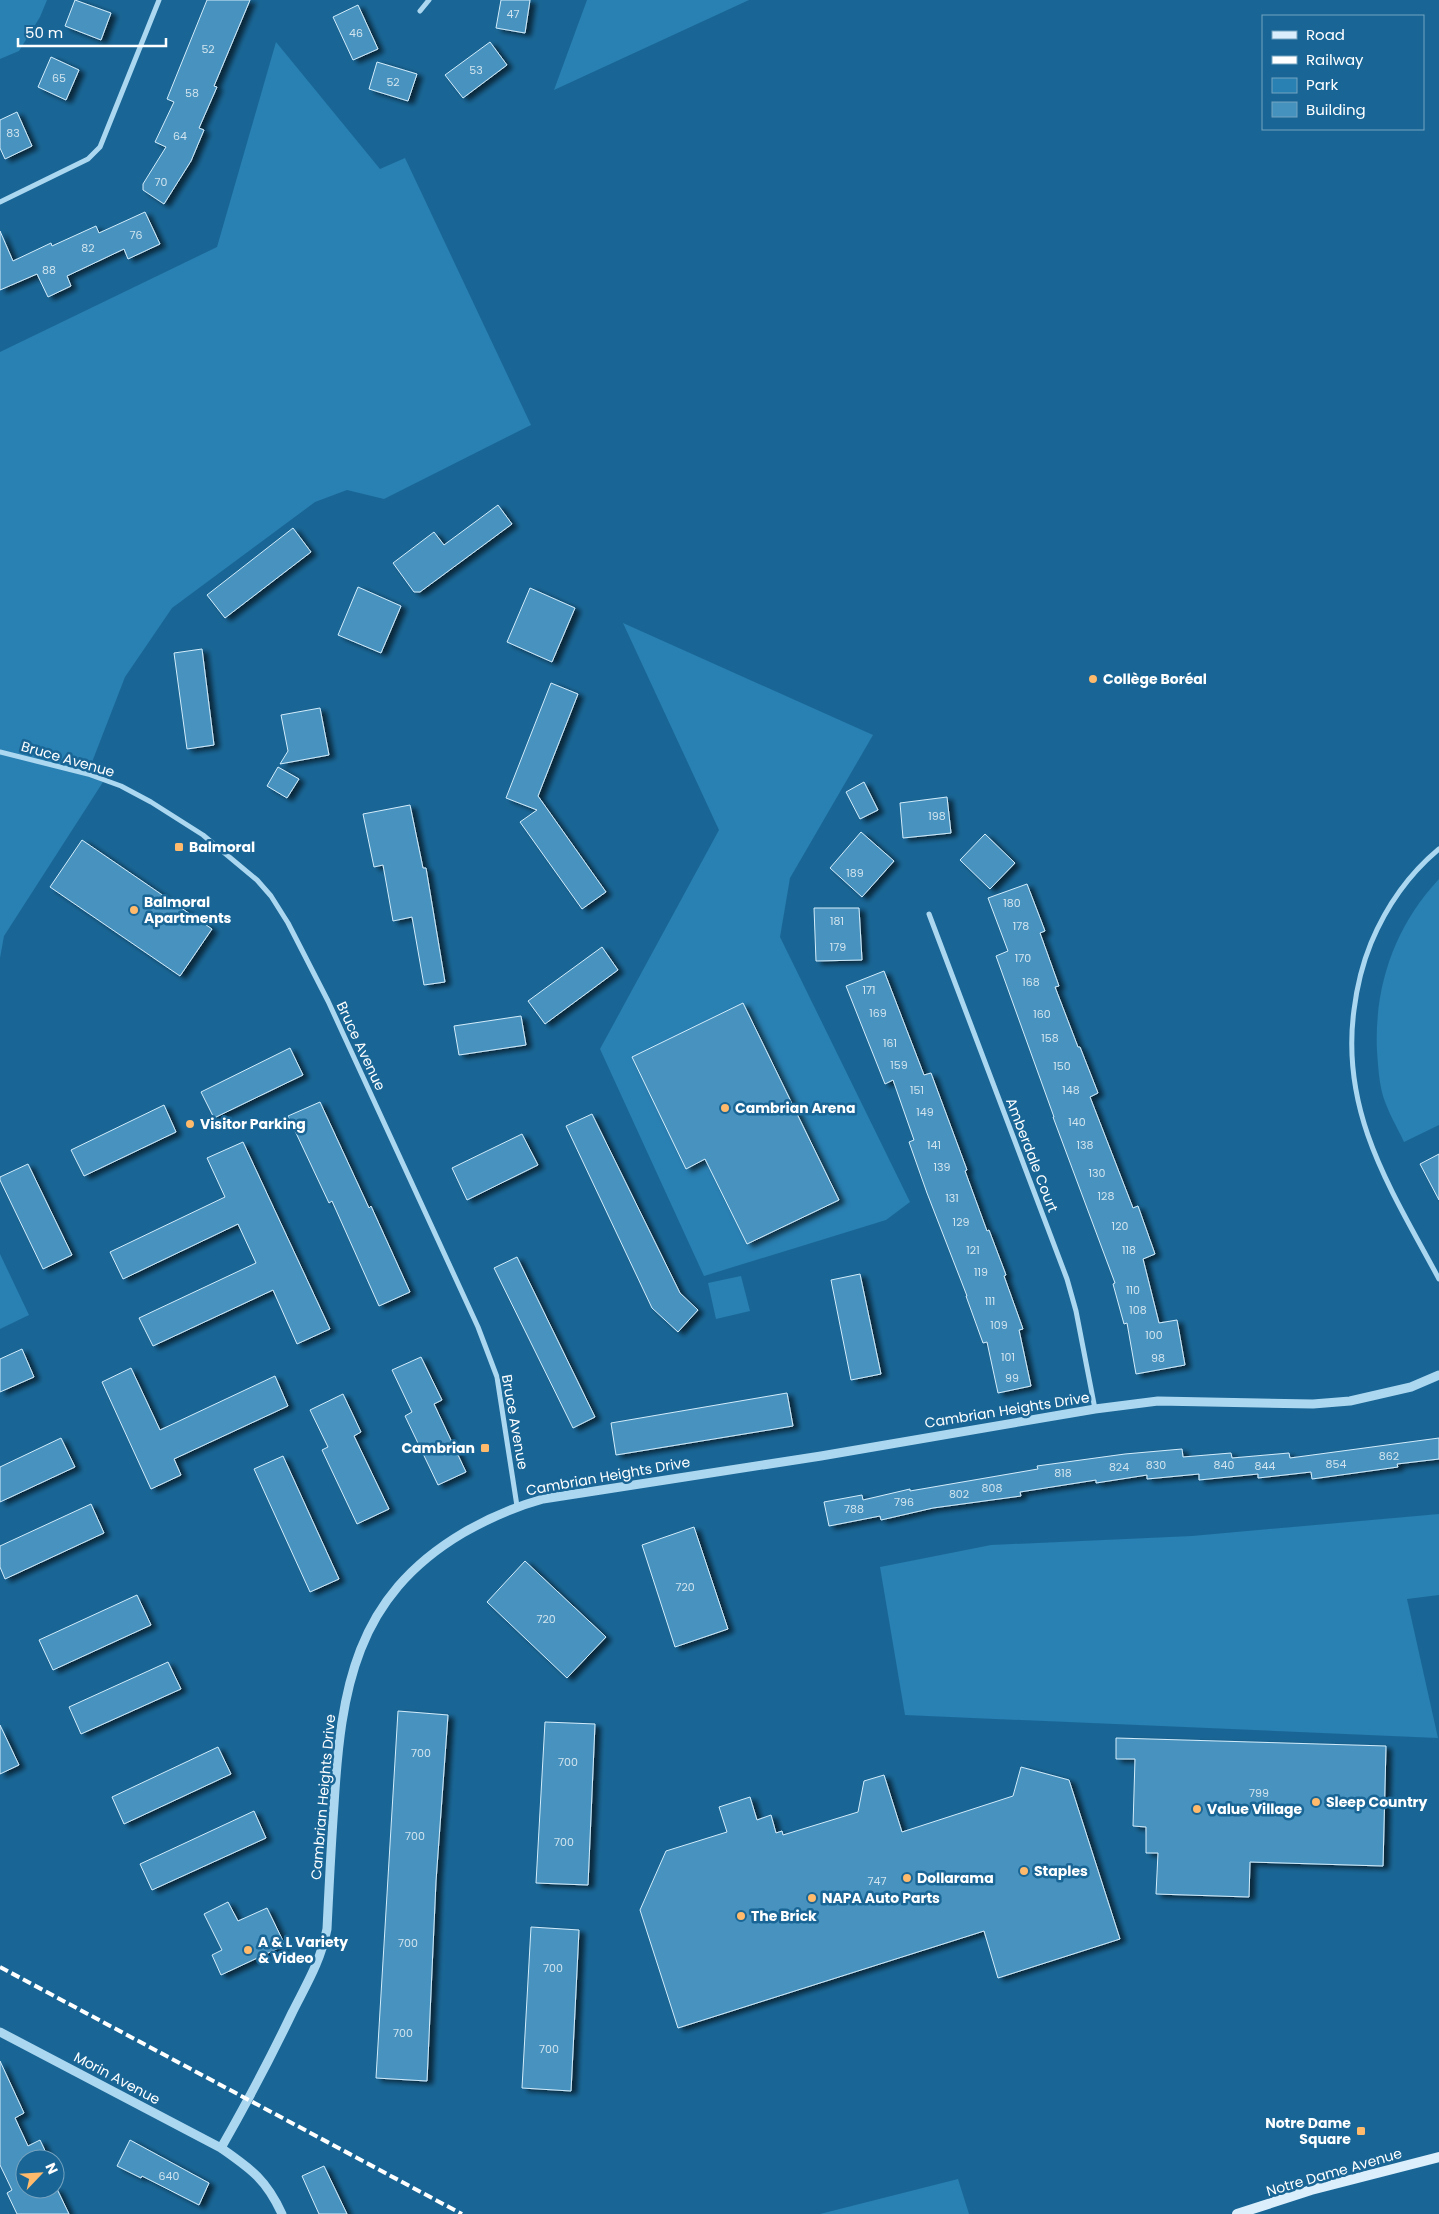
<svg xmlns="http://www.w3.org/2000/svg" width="1439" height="2214" viewBox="0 0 1439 2214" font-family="Poppins,sans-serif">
  <defs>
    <filter id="shadow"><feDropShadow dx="5.5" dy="3" stdDeviation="2.5" flood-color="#0009"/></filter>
  </defs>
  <rect width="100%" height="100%" fill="#196696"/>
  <!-- green -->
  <path fill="#2980b2" d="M0,0H47L40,17L19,51L0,59Z
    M587,0H749L554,90Z
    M276,42L380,169L405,158L531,425L384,499L347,490L315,502L172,608L125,677L87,775L103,782L4,936L0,958V352L217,247Z
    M623,623L873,735L790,878L780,937L910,1202L886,1220L704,1276L600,1049L719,830Z
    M1439,879V1125L1404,1142C1397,1127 1388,1112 1383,1096C1379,1082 1378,1065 1377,1051C1374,986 1395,926 1439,879Z
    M0,1254L29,1315L0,1329Z
    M741,1276L750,1311L716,1319L708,1283Z
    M1439,1514V1595L1407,1599L1438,1738L905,1715L880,1567L991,1545L1192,1536Z
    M958,2179L969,2214H820Z"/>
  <!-- building -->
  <path fill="#4692be" stroke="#d3ecfb" filter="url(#shadow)" d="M75,0L111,13L101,40L65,26Z
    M207,0H250L214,86L217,87L199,128L204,130L191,161L164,204L143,190V184L166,147L155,142L174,102L167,99Z
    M501,0H530L525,33L496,28Z
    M358,5L378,49L353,60L333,17Z
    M490,42L507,65L463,98L445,75Z
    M51,57L79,70L66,100L38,87Z
    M377,62L417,74L408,101L369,89Z
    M17,112L32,146L5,159L0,148V120Z
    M145,212L160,244L128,259L124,249L67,276L71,286L48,297L37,274L0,290V231L13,261L51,243L52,246L96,226L99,233Z
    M498,505L512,524L420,592H414L393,563L434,532L444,545Z
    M293,528L311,552L225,618L207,595Z
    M358,587L401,606L381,653L338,635Z
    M530,588L575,608L552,662L507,642Z
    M202,649L214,745L187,749L174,653Z
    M551,683L578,694L538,796L606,892L582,909L520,822L537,810L506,798Z
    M320,708L329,755L280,764L288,751L281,715Z
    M278,767L299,779L287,798L267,786Z
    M864,782L878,810L860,819L846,792Z
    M947,797L951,833L903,838L900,803Z
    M410,805L423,868H426L445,982L424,985L412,917L393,921L383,865L374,867L363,814Z
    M861,832L894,861L862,897L830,868Z
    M985,834L1015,863L990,889L960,860Z
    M82,840L212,929L180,976L50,887Z
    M1027,884L1045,931L1040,933L1059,986L1055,987L1078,1047H1080L1098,1093L1090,1097L1133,1208L1138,1206L1155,1254L1143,1259L1159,1323L1177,1320L1185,1365L1136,1374L1127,1323L1124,1324L1113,1284L1115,1283L1053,1117H1054L996,956L1008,951L988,898Z
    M814,908H859L862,960L816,961Z
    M602,947L618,970L545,1024L528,1001Z
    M884,971L924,1075L931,1073L967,1170L965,1171L987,1231L989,1230L1006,1275L1004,1276L1023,1329L1019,1330L1031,1386L998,1393L987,1342L983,1343L966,1296H967L927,1193L909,1142L914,1140L893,1080L885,1084L846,986Z
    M743,1003L839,1200L747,1244L705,1159L686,1169L632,1057Z
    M521,1016L526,1045L459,1055L454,1026Z
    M290,1048L303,1075L214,1118L201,1092Z
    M320,1102L369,1208L371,1206L410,1292L379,1306L332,1201L329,1203L288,1116Z
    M164,1105L176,1132L84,1176L71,1150Z
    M592,1114L680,1293L698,1310L678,1332L652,1308L566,1126Z
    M522,1134L538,1165L467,1200L452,1168Z
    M243,1142L330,1329L297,1344L273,1290L153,1346L139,1318L256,1263L238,1224L123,1279L110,1252L225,1197L207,1158Z
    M1439,1154V1200L1420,1164Z
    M28,1164L72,1255L43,1269L0,1180V1177Z
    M517,1257L595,1417L573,1428L494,1268Z
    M860,1274L881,1374L851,1380L831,1280Z
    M22,1349L34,1377L0,1392V1359Z
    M421,1357L442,1400L434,1404L466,1472L438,1485L405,1416L412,1412L392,1370Z
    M131,1368L160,1430L275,1376L288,1406L174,1459L181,1475L151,1489L102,1382Z
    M787,1393L793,1426L616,1455L611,1423Z
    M343,1394L361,1432L354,1436L389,1509L357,1524L322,1450L328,1447L310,1410Z
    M61,1438L75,1467L0,1502V1467Z
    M1439,1438V1459L1397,1464L1398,1467L1312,1479L1311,1472L1258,1478V1474L1199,1480V1474L1147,1479V1475L1096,1483V1480L1020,1492L1021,1496L933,1508L881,1520L880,1516L829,1526L824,1502L862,1495L863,1500L910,1489V1491L1038,1469L1037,1466L1125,1454L1182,1449L1183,1457L1231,1453L1232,1458L1289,1453L1290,1458Z
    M283,1456L339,1579L310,1592L254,1469Z
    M91,1504L104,1533L5,1579L0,1567V1546Z
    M694,1527L728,1629L675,1647L642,1545Z
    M525,1561L606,1637L567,1678L487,1602Z
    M137,1595L151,1625L53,1670L39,1640Z
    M168,1662L181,1689L81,1734L69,1707Z
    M398,1711L448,1715L436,1881L427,2081L376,2078Z
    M545,1722L595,1724L588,1885L536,1883Z
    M0,1725L19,1765L0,1774Z
    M1116,1738L1386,1746L1383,1866L1250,1862L1249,1897L1156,1894L1158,1853H1146V1827L1133,1826L1135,1759H1116Z
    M218,1747L231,1774L124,1824L112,1797Z
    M1021,1767L1069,1780L1120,1939L998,1978L984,1931L678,2028L640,1910L666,1851L727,1832L719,1807L750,1797L757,1820L771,1815L776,1833L782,1831L783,1835L858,1812L864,1781L884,1775L902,1832L1013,1796Z
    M254,1811L266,1838L152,1890L140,1864Z
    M228,1902L238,1921L267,1908L285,1945L221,1975L212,1955L222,1950L204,1914Z
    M531,1927L579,1930L571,2091L522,2088Z
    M0,2061L24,2113L15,2118L28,2146L40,2140L49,2159H25V2189H57L69,2214H17L7,2193L12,2190L0,2165Z
    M130,2140L209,2183L199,2205L142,2176L141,2178L117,2166Z
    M324,2166L347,2214H319L302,2176Z"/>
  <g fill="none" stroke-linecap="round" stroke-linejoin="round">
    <!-- minor -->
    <path stroke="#acd7f0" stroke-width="5" d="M420,11L429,0
      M0,202L88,159L100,147L159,0
      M0,752L88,774L121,786L151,802L203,835L257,880L271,896L288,923L328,1001L478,1327L497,1377L517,1506
      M1439,849C1409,874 1386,907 1371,943C1362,965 1357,986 1354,1010C1340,1114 1392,1191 1439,1279
      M929,914L1067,1279L1076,1311L1095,1409"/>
    <!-- tertiary -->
    <path stroke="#acd7f0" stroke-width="9" d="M0,2032L221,2148C251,2169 266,2179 282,2214
      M221,2148C246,2104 270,2059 292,2013C307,1983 320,1963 327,1929C329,1888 331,1846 334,1805C341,1689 355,1597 463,1533C489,1518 514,1507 543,1499L821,1456L1095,1409L1158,1401L1313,1404L1350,1401L1411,1387L1439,1375"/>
    <!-- secondary -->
    <path stroke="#daeefb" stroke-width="10" d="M1237,2214L1311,2190L1439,2157"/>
    <!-- rail -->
    <path stroke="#fff" stroke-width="4" stroke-dasharray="9 4" stroke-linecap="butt" d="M0,1967L462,2214"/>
  </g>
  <!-- markers -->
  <g fill="#ffba6b" stroke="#196696" stroke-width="2">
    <circle cx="1093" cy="679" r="5"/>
    <rect x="174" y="842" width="10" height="10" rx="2.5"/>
    <circle cx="134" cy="910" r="5"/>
    <circle cx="725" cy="1108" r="5"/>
    <circle cx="190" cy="1124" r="5"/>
    <rect x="480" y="1443" width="10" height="10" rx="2.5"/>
    <circle cx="1316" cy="1802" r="5"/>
    <circle cx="1197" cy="1809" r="5"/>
    <circle cx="1024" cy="1871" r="5"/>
    <circle cx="907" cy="1878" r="5"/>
    <circle cx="812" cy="1898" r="5"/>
    <circle cx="741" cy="1916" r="5"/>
    <circle cx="248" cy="1950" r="5"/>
    <rect x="1356" y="2126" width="10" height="10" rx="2.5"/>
  </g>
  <g text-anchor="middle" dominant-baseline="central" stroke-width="5" stroke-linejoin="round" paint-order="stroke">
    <!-- number labels -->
    <g font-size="11" fill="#d1e4ef">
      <text x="513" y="14">47</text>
      <text x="356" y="33">46</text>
      <text x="208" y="49">52</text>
      <text x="476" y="70">53</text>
      <text x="59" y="78">65</text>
      <text x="393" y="82">52</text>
      <text x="192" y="93">58</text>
      <text x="13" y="133">83</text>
      <text x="180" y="136">64</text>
      <text x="161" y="182">70</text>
      <text x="136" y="235">76</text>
      <text x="88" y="248">82</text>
      <text x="49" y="270">88</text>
      <text x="937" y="816">198</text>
      <text x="855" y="873">189</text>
      <text x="1012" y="903">180</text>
      <text x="837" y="921">181</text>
      <text x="1021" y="926">178</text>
      <text x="838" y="947">179</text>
      <text x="1023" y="958">170</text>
      <text x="1031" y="982">168</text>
      <text x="869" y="990">171</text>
      <text x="878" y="1013">169</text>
      <text x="1042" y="1014">160</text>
      <text x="1050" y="1038">158</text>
      <text x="890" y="1043">161</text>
      <text x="899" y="1065">159</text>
      <text x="1062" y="1066">150</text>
      <text x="917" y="1090">151</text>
      <text x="1071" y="1090">148</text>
      <text x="925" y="1112">149</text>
      <text x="1077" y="1122">140</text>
      <text x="934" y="1145">141</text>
      <text x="1085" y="1145">138</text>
      <text x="942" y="1167">139</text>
      <text x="1097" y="1173">130</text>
      <text x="1106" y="1196">128</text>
      <text x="952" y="1198">131</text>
      <text x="961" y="1222">129</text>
      <text x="1120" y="1226">120</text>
      <text x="973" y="1250">121</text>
      <text x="1129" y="1250">118</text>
      <text x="981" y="1272">119</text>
      <text x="1133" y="1290">110</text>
      <text x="990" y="1301">111</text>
      <text x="1138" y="1310">108</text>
      <text x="999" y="1325">109</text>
      <text x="1154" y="1335">100</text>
      <text x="1008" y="1357">101</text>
      <text x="1158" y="1358">98</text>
      <text x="1012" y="1378">99</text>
      <text x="1389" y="1456">862</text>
      <text x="1336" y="1464">854</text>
      <text x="1156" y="1465">830</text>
      <text x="1224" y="1465">840</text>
      <text x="1265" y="1466">844</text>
      <text x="1119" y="1467">824</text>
      <text x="1063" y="1473">818</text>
      <text x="992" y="1488">808</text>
      <text x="959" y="1494">802</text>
      <text x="904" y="1502">796</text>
      <text x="854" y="1509">788</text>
      <text x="685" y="1587">720</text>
      <text x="546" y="1619">720</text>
      <text x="421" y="1753">700</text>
      <text x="568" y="1762">700</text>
      <text x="1259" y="1793">799</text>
      <text x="415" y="1836">700</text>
      <text x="564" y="1842">700</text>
      <text x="877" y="1881">747</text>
      <text x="408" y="1943">700</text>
      <text x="553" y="1968">700</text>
      <text x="403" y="2033">700</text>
      <text x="549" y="2049">700</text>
      <text x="169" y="2176">640</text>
    </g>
    <!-- poi labels -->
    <g font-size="14" font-weight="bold" fill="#fff" stroke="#196696" text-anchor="start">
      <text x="1103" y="679">Collège Boréal</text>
      <text x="189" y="847">Balmoral</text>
      <text x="144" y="902">Balmoral<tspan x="144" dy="16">Apartments</tspan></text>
      <text x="735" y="1108">Cambrian Arena</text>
      <text x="200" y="1124">Visitor Parking</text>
      <text x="475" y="1448" text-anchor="end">Cambrian</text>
      <text x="1326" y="1802">Sleep Country</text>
      <text x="1207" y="1809">Value Village</text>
      <text x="1034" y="1871">Staples</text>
      <text x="917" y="1878">Dollarama</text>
      <text x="822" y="1898">NAPA Auto Parts</text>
      <text x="751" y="1916">The Brick</text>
      <text x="258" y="1942">A &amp; L Variety<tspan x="258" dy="16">&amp; Video</tspan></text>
      <text x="1351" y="2123" text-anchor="end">Notre Dame<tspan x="1351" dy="16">Square</tspan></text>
    </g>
    <!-- street labels -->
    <g font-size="14" fill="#fff" stroke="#196696">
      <text transform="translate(68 759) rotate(16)">Bruce Avenue</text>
      <text transform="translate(361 1046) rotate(65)">Bruce Avenue</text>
      <text transform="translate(1032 1155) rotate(69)">Amberdale Court</text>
      <text transform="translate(1007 1410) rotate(-9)">Cambrian Heights Drive</text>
      <text transform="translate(515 1422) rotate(80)">Bruce Avenue</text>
      <text transform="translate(608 1476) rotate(-10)">Cambrian Heights Drive</text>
      <text transform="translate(323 1797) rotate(-85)">Cambrian Heights Drive</text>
      <text transform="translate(117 2078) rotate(28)">Morin Avenue</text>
      <text transform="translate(1334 2172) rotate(-16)">Notre Dame Avenue</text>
    </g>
  </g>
  <!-- legend -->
  <rect x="1262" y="15" width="162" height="115" fill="#196696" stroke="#75a3c0"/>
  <rect x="1272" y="31" width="25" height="8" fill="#daeefb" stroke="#75a3c0"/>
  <text x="1306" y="40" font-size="15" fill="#ffffff">Road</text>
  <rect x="1272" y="56" width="25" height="8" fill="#ffffff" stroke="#75a3c0"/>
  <text x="1306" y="65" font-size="15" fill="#ffffff">Railway</text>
  <rect x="1272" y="78" width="25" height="15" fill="#2980b2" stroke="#75a3c0"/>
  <text x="1306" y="90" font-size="15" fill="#ffffff">Park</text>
  <rect x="1272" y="102" width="25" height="15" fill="#4692be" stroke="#75a3c0"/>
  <text x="1306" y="115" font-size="15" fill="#ffffff">Building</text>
  <!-- north arrow -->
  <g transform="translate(40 2174) rotate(65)"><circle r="24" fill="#196696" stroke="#75a3c0"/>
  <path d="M0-4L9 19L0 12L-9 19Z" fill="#ffba6b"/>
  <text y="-8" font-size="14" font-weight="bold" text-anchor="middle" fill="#ffffff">N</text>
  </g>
  <!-- scale -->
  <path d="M18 38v8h148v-8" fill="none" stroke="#ffffff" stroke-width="2.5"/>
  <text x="25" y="38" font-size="15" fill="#ffffff" stroke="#196696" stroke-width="4" paint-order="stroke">50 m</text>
</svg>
